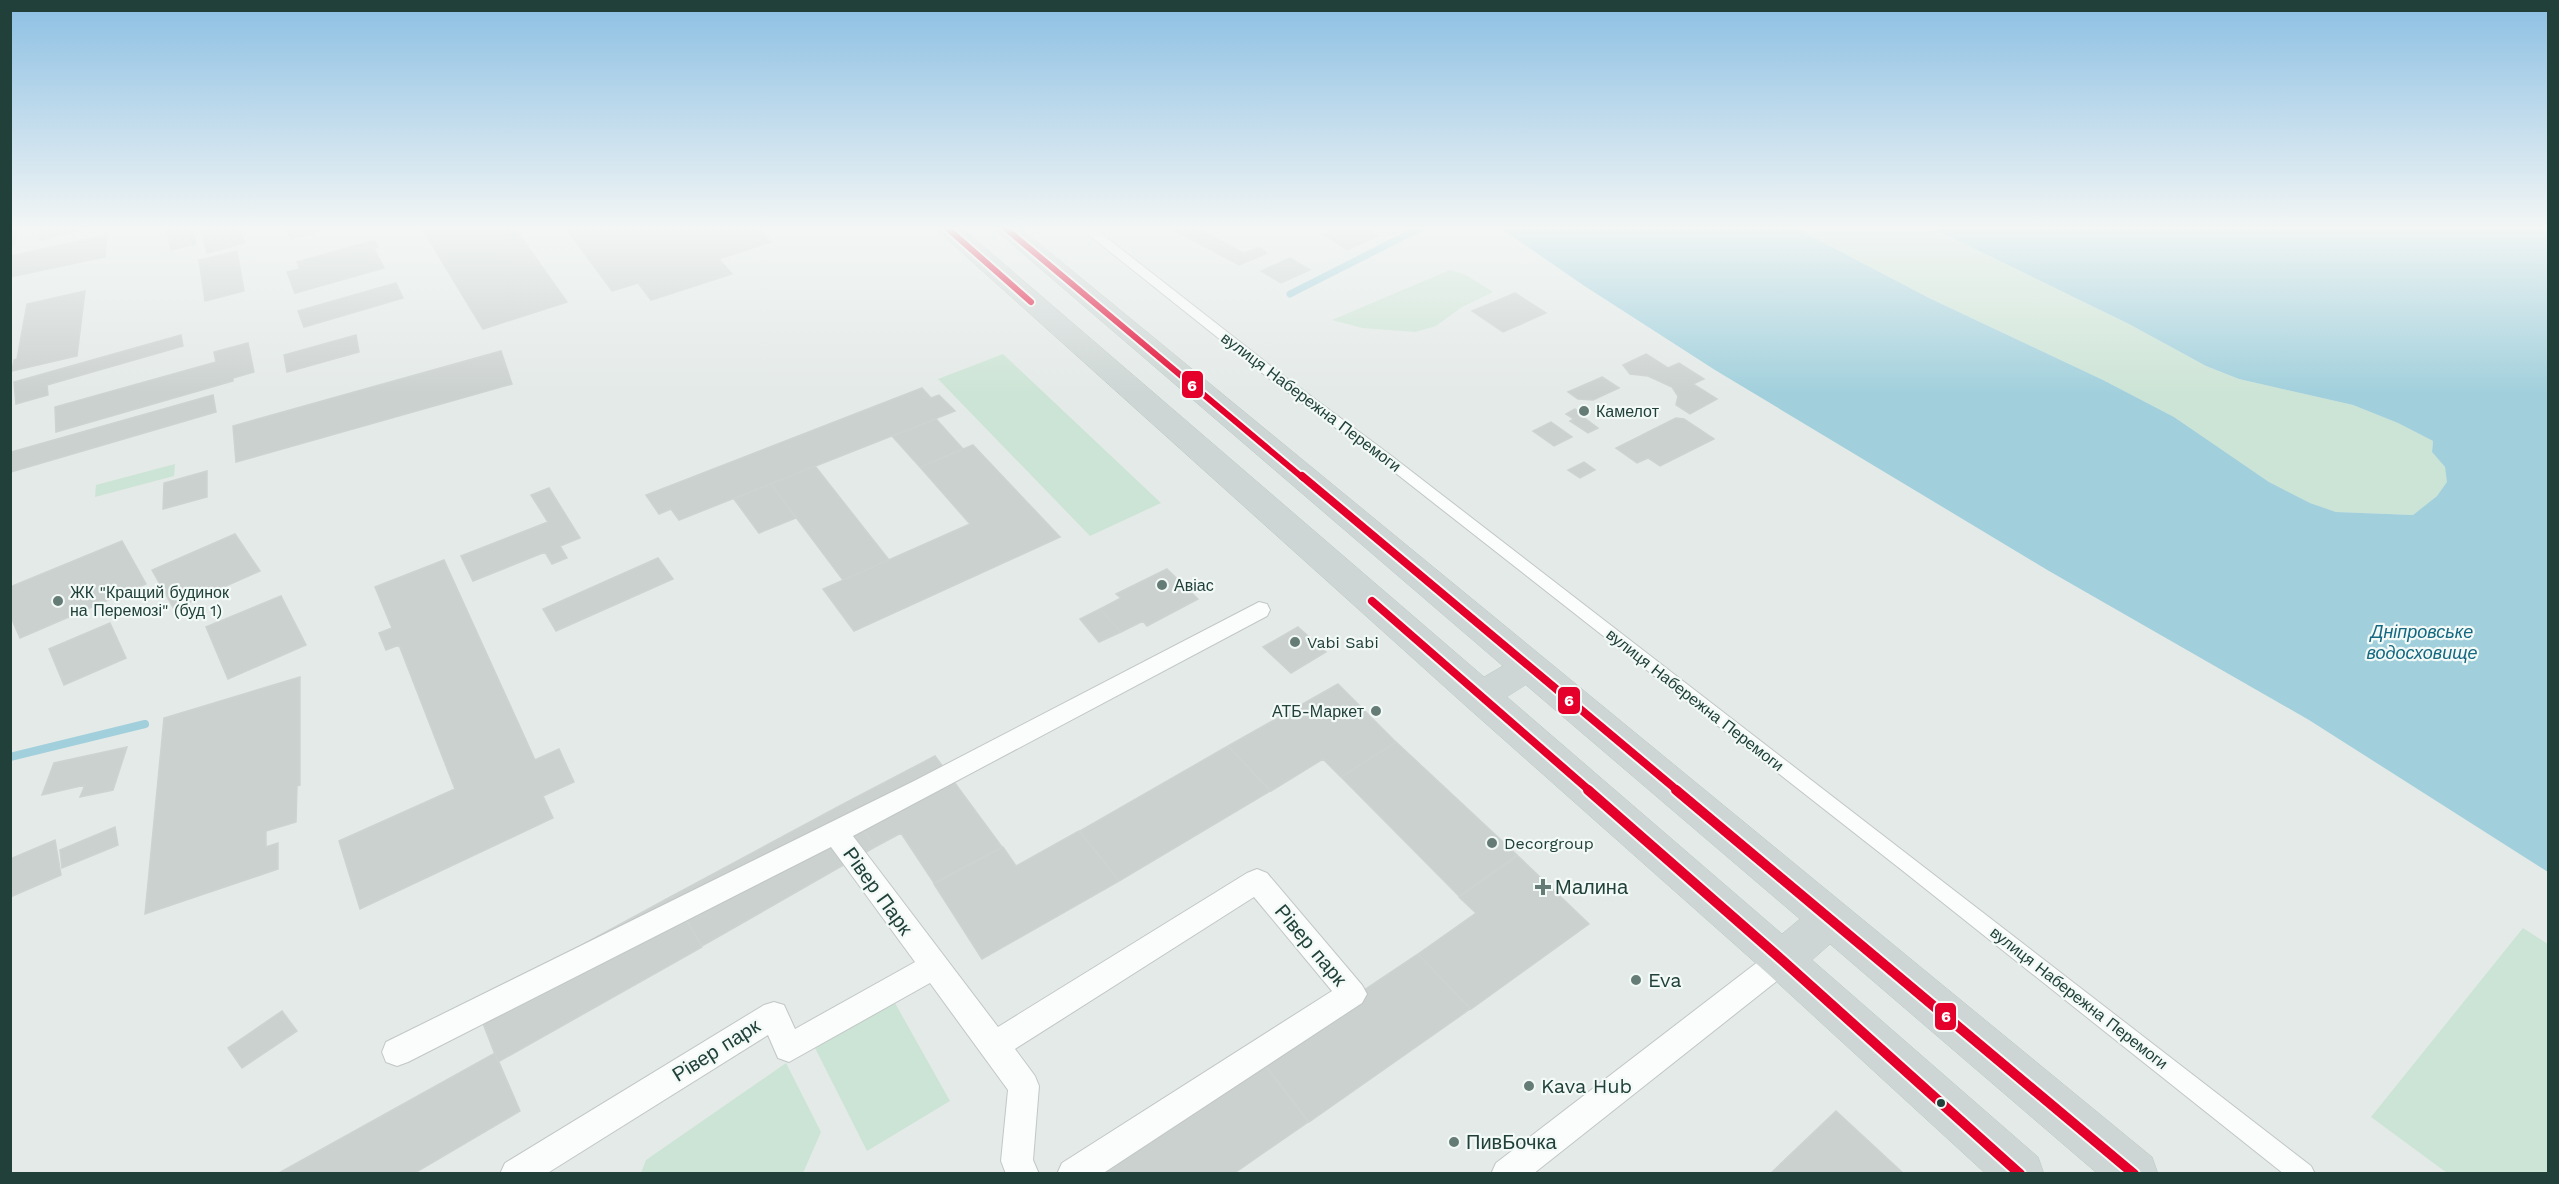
<svg xmlns="http://www.w3.org/2000/svg" width="2559" height="1184" viewBox="0 0 2559 1184" font-family="'Work Sans',sans-serif">
  <rect width="100%" height="100%" fill="#e4eae8"/>
  <!-- green -->
  <path fill="#cce4d5" d="M1794,227H1930L2129,324L2206,366L2239,379L2353,405L2398,423L2433,441L2432,452L2445,467L2448,482L2437,496L2413,515L2336,512L2310,503L2269,482L2174,417L2103,380L1929,298Z
    M1450,270L1466,275L1493,292L1462,307L1436,326L1415,332L1362,328L1332,320Z
    M1003,354L1161,503L1090,536L938,379Z
    M175,464L174,476L95,497L96,485Z
    M2523,928L2548,944V1173H2447L2371,1117Z
    M895,1003L950,1101L867,1151L815,1048Z
    M786,1063L821,1132L803,1173H641L646,1160Z"/>
  <!-- water -->
  <path fill="#a1d0dc" d="M1499,227H1794L1929,298L2103,380L2174,417L2269,482L2310,503L2336,512L2413,515L2437,496L2447,482L2445,467L2432,452L2433,441L2398,423L2353,405L2239,379L2206,366L2129,324L1930,227H2548V872L2309,720L2049,571L1715,370L1583,285Z"/>
  <g fill="none" stroke-linecap="round" stroke-linejoin="round">
    <!-- stream-far1 -->
    <path stroke="#a1d0dc" stroke-width="7" d="M1290,294L1422,227"/>
    <!-- stream -->
    <path stroke="#a1d0dc" stroke-width="8" d="M10,757L145,724"/>
  </g>
  <!-- building -->
  <path fill="#cbd1cf" stroke="#cdd3d1" stroke-width="1.5" d="M40,227H95L40,240Z
    M166,227H192L196,244L171,250Z
    M200,227H239L245,243L207,253Z
    M286,227H332L291,239Z
    M421,227H514L567,302L483,329Z
    M565,227H757L771,242L719,259L732,274L651,300L638,283L612,291Z
    M1168,227H1197L1254,259L1239,265Z
    M1340,227H1363L1378,236L1347,250L1323,234Z
    M17,229L14,246L10,247V231Z
    M107,235L105,257L10,277V256Z
    M375,240L378,247L374,248L384,268L295,293L287,272L300,269L297,262Z
    M1259,247L1267,253L1254,259L1245,253Z
    M237,251L244,291L205,301L199,260Z
    M1290,258L1310,270L1281,283L1261,271Z
    M396,283L403,298L304,327L298,311Z
    M85,291L77,356L12,371L14,360L17,359L27,304Z
    M1515,293L1546,313L1503,332L1472,311Z
    M181,335L183,346L47,385L48,395L16,404L14,382Z
    M356,335L359,352L287,372L284,355Z
    M248,343L254,372L233,378V381L56,432L55,407L216,362L214,352Z
    M501,351L512,384L236,462L233,426Z
    M1646,354L1668,368L1679,363L1704,379L1693,384L1717,399L1690,414L1676,405L1678,396L1672,387L1648,376L1630,374L1623,365Z
    M1602,377L1619,388L1593,400L1578,399L1568,392Z
    M922,388L931,398L939,395L955,411L679,520L671,509L659,514L646,495Z
    M213,395L216,412L11,472V452Z
    M1575,409L1584,415L1582,416L1598,428L1588,433L1570,421L1574,419L1566,414Z
    M1676,418L1684,419L1714,439L1660,466L1648,458L1637,463L1616,448Z
    M936,419L963,449L920,467L892,436Z
    M1551,422L1572,437L1554,446L1533,431Z
    M973,445L1060,537L854,631L823,589L970,524L920,467Z
    M1584,462L1595,470L1580,478L1568,470Z
    M815,466L889,560L843,580L771,484Z
    M207,471V497L163,509L164,483Z
    M771,484L796,518L759,533L734,499Z
    M549,488L580,538L560,546L567,558L552,564L545,552L473,581L461,556L548,522L531,495Z
    M235,534L260,571L174,609L152,570Z
    M122,541L146,584L20,638L10,615V587Z
    M658,558L673,579L556,631L543,609Z
    M444,560L535,760L559,749L574,782L543,796L553,818L360,909L339,841L455,789L399,645L386,650L379,633L392,628L375,587Z
    M1167,569L1198,599L1147,626L1143,621L1121,632L1100,609L1121,598L1116,594Z
    M281,596L306,645L228,679L206,627Z
    M1100,609L1121,632L1099,642L1080,619Z
    M110,623L126,658L64,685L49,649Z
    M1298,627L1326,652L1291,673L1263,647Z
    M300,677V785L297,786L296,822L266,831V847L278,843V869L145,914L164,718Z
    M1338,684L1396,742L1341,777L1323,759L1271,791L1228,746Z
    M1396,742L1517,855L1459,896L1341,777Z
    M1228,746L1270,791L1119,881L1080,831Z
    M127,747L113,790L80,797L85,785L42,795L54,763Z
    M935,756L1002,847L934,883L901,833L875,847L845,803Z
    M845,803L875,847L702,946L672,896Z
    M115,827L118,845L62,868L60,850Z
    M1079,831L1119,881L982,959L934,884L1003,847L1016,866Z
    M55,840L61,875L10,897V859Z
    M1518,856L1589,924L1471,1009L1418,954L1476,913L1459,897Z
    M672,896L702,947L498,1062L475,1003Z
    M1418,954L1470,1009L1309,1122L1261,1059Z
    M282,1011L297,1031L242,1068L228,1048Z
    M495,1053L520,1111L413,1174H277Z
    M1260,1059L1308,1122L1233,1174H1085Z
    M1836,1111L1904,1174H1770Z"/>
  <g fill="none" stroke-linecap="round" stroke-linejoin="round">
    <!-- pedestrian casing -->
    <g stroke="#c1c7c5" stroke-width="2">
      <path id="pedestrian" d="M1079,227H1093L1281,374L1389,454L2311,1166L2315,1174H2284L1903,871L1379,460L1271,380Z"/>
    </g>
    <!-- minor casing -->
    <g stroke="#c1c7c5" stroke-width="2">
      <path id="minor" d="M1259,602L1267,604L1270,610L1267,616L853,836L998,1027L1247,873L1257,869L1267,873L1362,985L1367,994L1362,1003L1102,1174H1057L1062,1163L1332,991L1254,897L1015,1049L1035,1076L1039,1086L1033,1160L1039,1174H1006L1001,1161L1008,1090L930,983L789,1062L778,1058L768,1035L546,1174H500L505,1163L764,1005L774,1002L784,1005L795,1029L915,962L831,847L408,1062L397,1066L386,1062L382,1052L386,1042L914,781Z
        M1782,947L1792,951L1796,960L1792,969L1533,1174H1491L1496,1163L1772,951Z"/>
    </g>
    <!-- primary casing -->
    <g stroke="#bcc7c4" stroke-width="1">
      <path id="primary" d="M934,227H961L1484,677L1503,666L992,227H1019L2152,1157L2158,1174H2098L1830,944L1812,960L2038,1157L2044,1174H1986L1767,973L1466,706ZM1526,685L1800,919L1782,934L1507,697Z"/>
    </g>
    <!-- pedestrian -->
    <use href="#pedestrian" fill="#fbfcfc" fill-rule="evenodd"/>
    <!-- minor -->
    <use href="#minor" fill="#fbfcfc" fill-rule="evenodd"/>
    <!-- primary -->
    <use href="#primary" fill="#cdd6d4" fill-rule="evenodd"/>
    <!-- bus-1-far2 casing -->
    <g stroke="#f2f9f6" stroke-width="10">
      <path id="bus-1-far2" d="M946,227L1031,302
        M1004,227L1303,478"/>
    </g>
    <!-- bus-1-far1 casing -->
    <g stroke="#f2f9f6" stroke-width="12">
      <path id="bus-1-far1" d="M1302,476L1678,791
        M1372,601L1590,791"/>
    </g>
    <!-- bus-1 casing -->
    <g stroke="#f2f9f6" stroke-width="14">
      <path id="bus-1" d="M1588,790L1782,960L2020,1174
        M1676,790L2134,1174"/>
    </g>
    <!-- bus-1-far2 -->
    <use href="#bus-1-far2" stroke="#e4002b" stroke-width="6"/>
    <!-- bus-1-far1 -->
    <use href="#bus-1-far1" stroke="#e4002b" stroke-width="8"/>
    <!-- bus-1 -->
    <use href="#bus-1" stroke="#e4002b" stroke-width="10"/>
  </g>
  <!-- sky -->
  <linearGradient id="sky" x2="0" y2="1"><stop stop-color="#8bbfe3"/><stop offset="0.58" stop-color="#f3f6f5"/><stop offset="1" stop-color="#f3f6f5" stop-opacity="0"/></linearGradient>
  <rect width="2559" height="393" fill="url(#sky)"/>
  <!-- markers -->
  <g fill="#657c76" stroke="#f2f9f6" stroke-width="2">
    <circle cx="1584" cy="411" r="6"/>
    <circle cx="1162" cy="585" r="6"/>
    <circle cx="58" cy="601" r="6"/>
    <circle cx="1295" cy="642" r="6"/>
    <circle cx="1376" cy="711" r="6"/>
    <circle cx="1492" cy="843" r="6"/>
    <path d="M1540 878h6v6h6v6h-6v6h-6v-6h-6v-6h6z"/>
    <circle cx="1636" cy="980" r="6"/>
    <circle cx="1529" cy="1086" r="6"/>
    <circle cx="1454" cy="1142" r="6"/>
  </g>
  <circle fill="#204039" stroke="#f2f9f6" stroke-width="2" cx="1941" cy="1103" r="5"/>
  <g text-anchor="middle" dominant-baseline="central" stroke-width="4.5" stroke-linejoin="round" paint-order="stroke">
    <!-- street labels -->
    <g font-size="16" fill="#204039" stroke="#f2f9f6">
      <text transform="translate(1311 402) rotate(37)">вулиця Набережна Перемоги</text>
      <text transform="translate(1695 700) rotate(38)">вулиця Набережна Перемоги</text>
      <text transform="translate(2079 998) rotate(38)">вулиця Набережна Перемоги</text>
    </g>
    <!-- poi labels -->
    <g font-size="16" fill="#204039" stroke="#f2f9f6" text-anchor="start">
      <text x="1596" y="411">Камелот</text>
      <text x="1174" y="585">Авіас</text>
      <text x="70" y="592">ЖК "Кращий будинок<tspan x="70" dy="18">на Перемозі" (буд 1)</tspan></text>
      <text x="1307" y="642">Vabi Sabi</text>
      <text x="1364" y="711" text-anchor="end">АТБ-Маркет</text>
      <text x="1504" y="843">Decorgroup</text>
    </g>
    <!-- water labels -->
    <g font-size="18" font-style="italic" fill="#146881" stroke="#f2f9f6">
      <text x="2422" y="631">Дніпровське<tspan x="2422" dy="21">водосховище</tspan></text>
    </g>
    <!-- near-poi labels -->
    <g font-size="20" fill="#204039" stroke="#f2f9f6" text-anchor="start">
      <text x="1555" y="887">Малина</text>
      <text x="1648" y="980">Eva</text>
      <text x="1541" y="1086">Kava Hub</text>
      <text x="1466" y="1142">ПивБочка</text>
    </g>
    <!-- near-street labels -->
    <g font-size="20" fill="#204039" stroke="#f2f9f6">
      <text transform="translate(878 891) rotate(54)">Рівер Парк</text>
      <text transform="translate(1311 945) rotate(50)">Рівер парк</text>
      <text transform="translate(716 1050) rotate(-32)">Рівер парк</text>
    </g>
  </g>
  <g stroke="#f2f9f6" stroke-width="2">
    <rect x="1181" y="370" width="23" height="29" rx="6" fill="#e4002b"/>
    <rect x="1557" y="686" width="24" height="29" rx="6" fill="#e4002b"/>
    <rect x="1934" y="1002" width="23" height="29" rx="6" fill="#e4002b"/>
  </g>
  <g font-size="16" text-anchor="middle" font-weight="bold" fill="#fff">
    <text x="1192" y="391">6</text>
    <text x="1569" y="706">6</text>
    <text x="1946" y="1022">6</text>
  </g>
  <!-- border -->
  <rect width="2559" height="1184" fill="none" stroke="#204039" stroke-width="24"/>
</svg>
